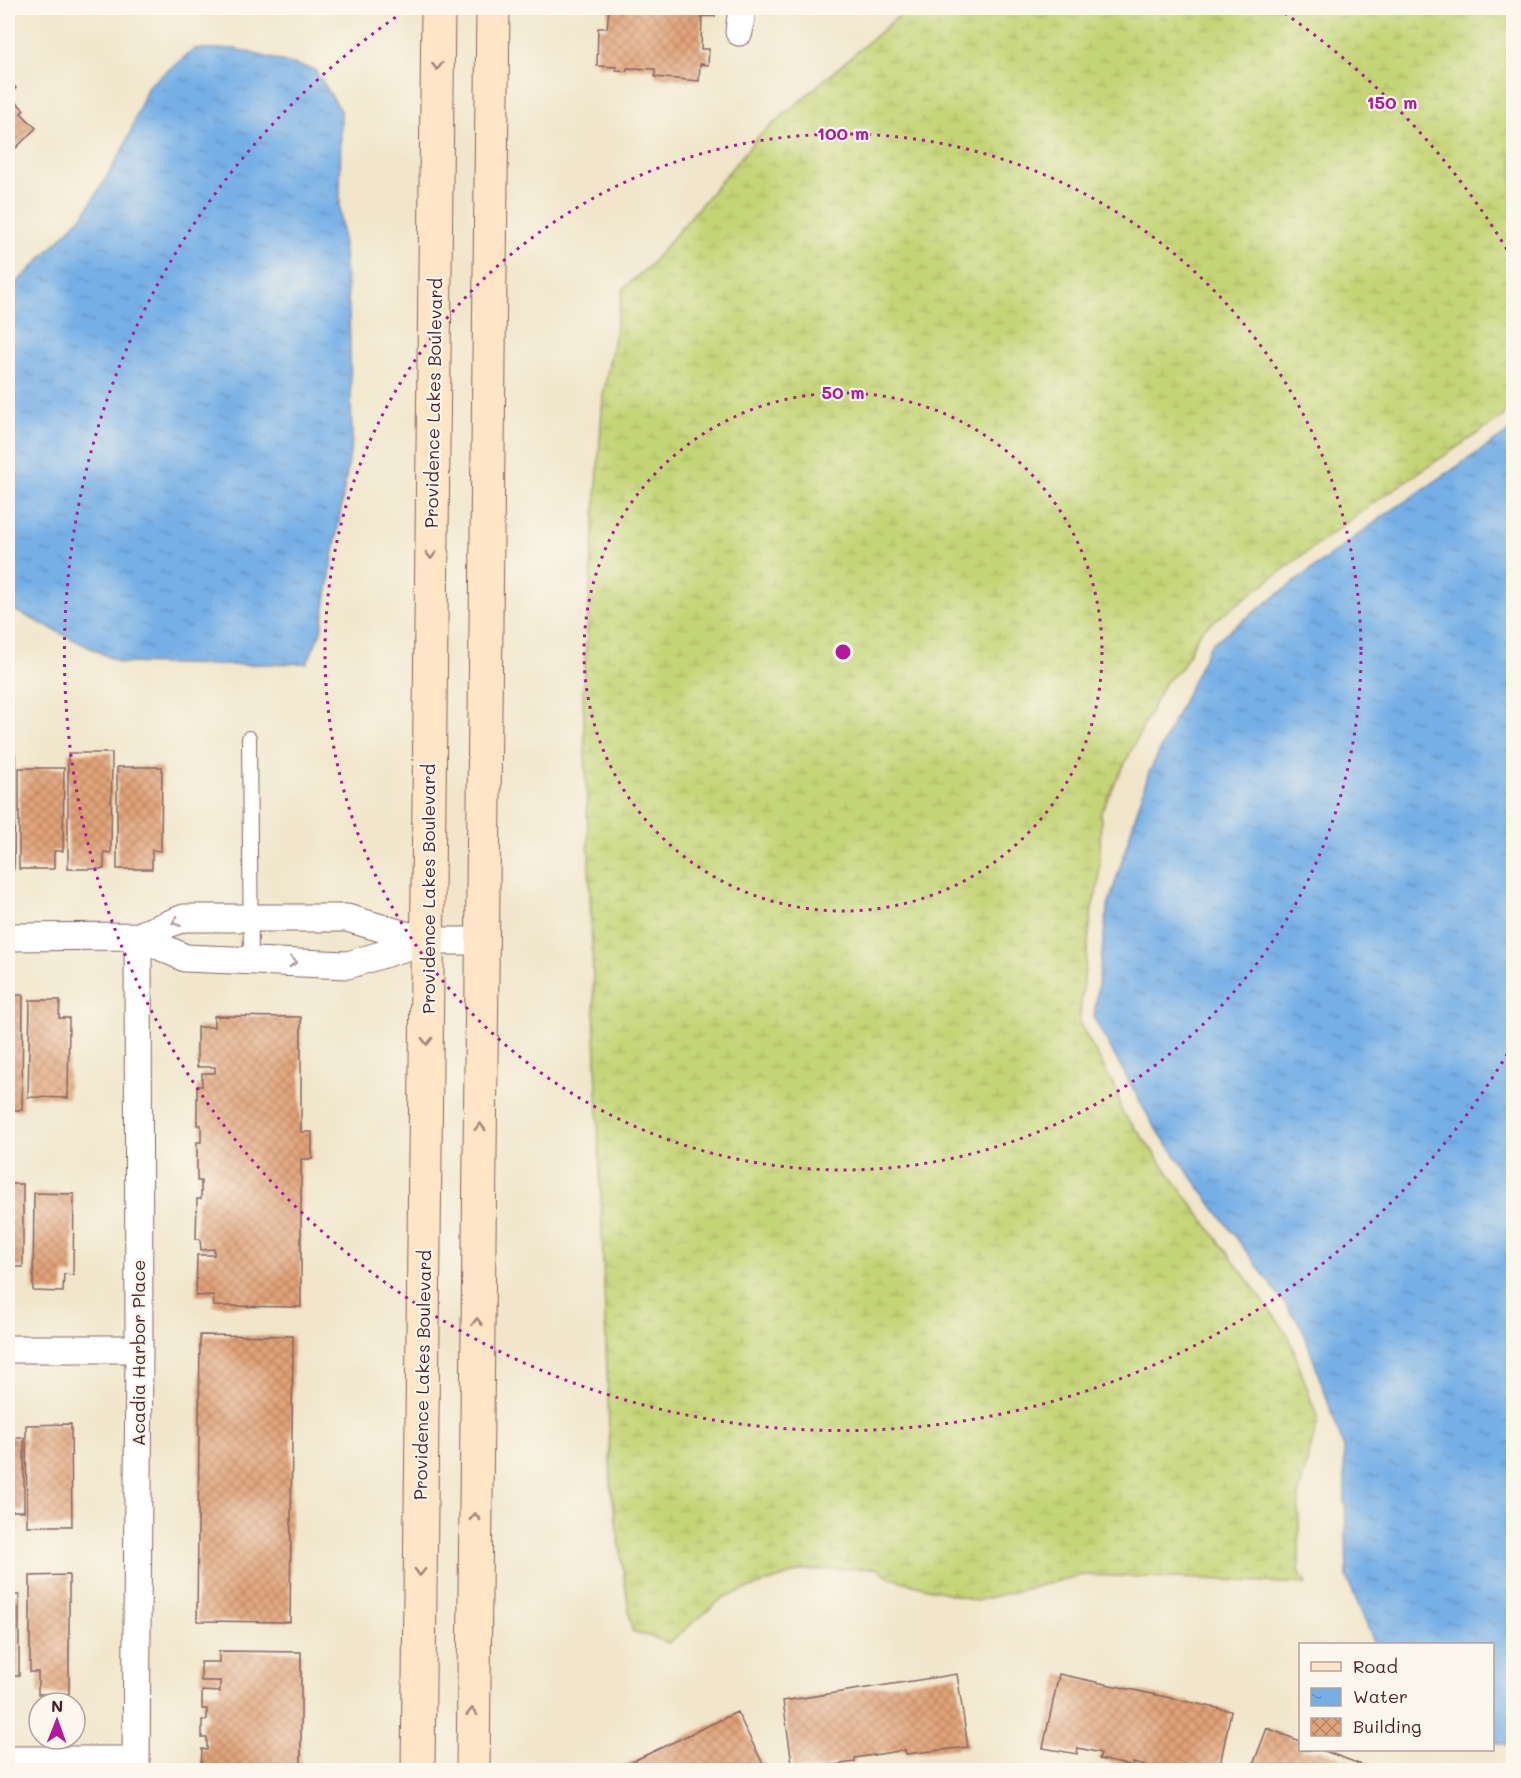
<svg xmlns="http://www.w3.org/2000/svg" width="1521" height="1778" viewBox="0 0 1521 1778" font-family="Mali,sans-serif">
  <defs>
    <pattern id="wetland-marsh" width="20" height="14" patternUnits="userSpaceOnUse" patternTransform="scale(1.5)"><rect width="20" height="14" fill="#c4d577"/><path d="M1 5h8M5 5V1M11 12h8M15 12V8" fill="none" stroke="#aab667"/></pattern>
    <pattern id="water-ripples" width="26" height="14" patternUnits="userSpaceOnUse" patternTransform="scale(1.5)"><rect width="26" height="14" fill="#75afe6"/><path d="M2 4q2-2 4 0t4 0M15 11q2-2 4 0t4 0" fill="none" stroke="#628ebb"/></pattern>
    <pattern id="building-cross-hatch" width="8" height="8" patternUnits="userSpaceOnUse" patternTransform="scale(1.5)"><rect width="8" height="8" fill="#e1a378"/><path d="M0 0l8 8M0 8l8-8" fill="none" stroke="#b88463"/></pattern>
  </defs>
  <rect width="100%" height="100%" fill="#fbf7ec"/>
  <filter id="ink" filterUnits="userSpaceOnUse"><feTurbulence type="fractalNoise" baseFrequency=".0167" numOctaves="2"/><feDisplacementMap in="SourceGraphic" scale="12" xChannelSelector="R" yChannelSelector="G"/><feConvolveMatrix kernelMatrix="1 2 1 2 8 2 1 2 1" color-interpolation-filters="sRGB"/></filter>
  <filter id="wash" filterUnits="userSpaceOnUse"><feTurbulence type="fractalNoise" baseFrequency=".008" numOctaves="4" result="noise"/><feDisplacementMap in="SourceGraphic" scale="24" xChannelSelector="R" yChannelSelector="G"/><feGaussianBlur stdDeviation="1.35" result="paint"/><feColorMatrix in="noise" values="0 0 0 0 0 0 0 0 0 0 0 0 0 0 0 0 0 1.4 0 .05"/><feComposite in="paint" operator="in"/></filter>
  <g filter="url(#wash)">
    <rect width="100%" height="100%" fill="#f1e6cb"/>
    <!-- wetland -->
    <path fill="url(#wetland-marsh)" stroke="#877a51" stroke-width="1.5" d="M908,8H1512L1513,407L1501,418L1373,503L1202,630L1197,637L1182,667L1164,684L1101,812L1099,883L1092,908L1079,1022L1118,1093L1121,1111L1140,1134L1289,1336L1318,1420L1299,1492V1571L1306,1584L1205,1579L1082,1575L976,1601L891,1578L877,1568L804,1570L724,1597L669,1643L632,1631L611,1487L583,692L603,396L623,289L650,265L758,137Z"/>
    <!-- water -->
    <path fill="url(#water-ripples)" stroke="#606788" stroke-width="1.5" d="M195,49H236L315,70L341,111L340,209L349,310L352,441L321,631L307,663L231,665L121,663L8,607V290L26,274L85,213L125,146L148,86Z
      M1513,429V1746L1493,1742L1492,1644H1375L1347,1578L1344,1448L1302,1327L1152,1123L1094,1018L1107,910L1148,775L1210,645L1382,517Z"/>
    <g id="blocks">
      <!-- building -->
      <path fill="url(#building-cross-hatch)" d="M609,8H715V16H702L701,49H709L708,65L700,64L699,81L655,77V69L627,68V71L616,70V67L597,66L598,28H607Z
        M8,80L16,88L9,95L24,110L21,113L36,128L16,148L8,140Z
        M8,753H15L14,869H8Z
        M68,753H112L111,853L104,852V869H68Z
        M117,767H162L161,851L152,850V869H117Z
        M19,768H64L63,851H54V869H19Z
        M8,995H23L22,1110H8Z
        M30,1000H60L59,1018H69L68,1098L28,1097Z
        M214,1016L301,1017V1132H312V1159H301V1307L213,1306L214,1295L196,1296L197,1255H214V1249L201,1250L200,1239H196L197,1199H201V1181H197V1142H201V1125H197V1086H202V1073H215V1067H197V1027H214Z
        M8,1167H10V1184H23V1267H15V1283H8Z
        M34,1193L74,1194L73,1275L64,1274L63,1292L33,1291Z
        M200,1335L293,1336L290,1622L197,1621Z
        M71,1424L72,1526H27L26,1425Z
        M8,1438H24V1511H8Z
        M69,1575V1694H38V1672H30V1576Z
        M8,1595H19V1676L8,1675Z
        M219,1651L301,1652V1770H207V1767H201L202,1749L207,1750V1738H202V1720H207V1709H202V1691L220,1692V1681H201V1662H219Z
        M957,1674L968,1747L906,1754L905,1750L855,1758V1762L827,1766V1769L793,1770L783,1701Z
        M1059,1674L1231,1711L1219,1770H1184L1162,1766L1161,1769L1133,1763L1132,1766L1099,1759L1101,1753L1078,1748L1077,1754L1043,1748Z
        M737,1712L766,1770H614Z
        M1267,1728L1300,1741V1750H1322L1376,1770H1251Z"/>
    </g>
  </g>
  <g filter="url(#ink)">
    <use href="#blocks" fill-opacity="0" stroke="#846563" stroke-width="1.5"/>
    <g fill="none" stroke-linecap="round" stroke-linejoin="round">
      <!-- lane casing -->
      <g stroke="#846563" stroke-width="16">
        <path id="lane" d="M249,738L251,959"/>
      </g>
      <!-- street casing -->
      <g stroke="#846563" stroke-width="29">
        <path id="street" d="M739,32L742,8
          M8,937L138,936L184,918H347L426,941L348,965L185,958L138,936
          M426,941H482
          M8,1349H139
          M8,1760H136
          M136,1770L139,1349L138,936"/>
      </g>
      <!-- secondary casing -->
      <g stroke="#846563" stroke-width="35">
        <path id="secondary" d="M418,1770L438,8
          M473,1770L493,8"/>
      </g>
      <!-- lane -->
      <use href="#lane" stroke="#fff" stroke-width="14"/>
      <!-- street -->
      <use href="#street" stroke="#fff" stroke-width="27"/>
      <!-- secondary -->
      <use href="#secondary" stroke="#fde5c5" stroke-width="33"/>
    </g>
    <!-- one-way arrows -->
    <defs><path id="oneway-chevron" d="M-2-3.5L2.5 0L-2 3.5" fill="none" stroke-width="1.6" stroke-linecap="round" stroke-linejoin="round" transform="scale(1.5)"/></defs>
    <g stroke="#a48278">
      <use href="#oneway-chevron" transform="translate(437 66) rotate(91)"/>
      <use href="#oneway-chevron" transform="translate(431 555) rotate(91)"/>
      <use href="#oneway-chevron" transform="translate(427 1041) rotate(91)"/>
      <use href="#oneway-chevron" transform="translate(480 1127) rotate(-89)"/>
      <use href="#oneway-chevron" transform="translate(477 1322) rotate(-89)"/>
      <use href="#oneway-chevron" transform="translate(475 1517) rotate(-89)"/>
      <use href="#oneway-chevron" transform="translate(420 1572) rotate(91)"/>
      <use href="#oneway-chevron" transform="translate(472 1712) rotate(-89)"/>
    </g>
    <g stroke="#ae9aa0">
      <use href="#oneway-chevron" transform="translate(176 922) rotate(161)"/>
      <use href="#oneway-chevron" transform="translate(293 962) rotate(3)"/>
    </g>
  </g>
  <!-- distance rings -->
  <g fill="none" stroke="#b5179e" stroke-width="3" stroke-dasharray="3 6">
    <circle cx="843" cy="652" r="259"/>
    <circle cx="843" cy="652" r="518"/>
    <path d="M1512 1046A777 777 0 1 1 409 8M1277 8A777 777 0 0 1 1512 258"/>
  </g>
  <g text-anchor="middle" dominant-baseline="central" stroke-width="4.5" stroke-linejoin="round" paint-order="stroke">
    <!-- street labels -->
    <g font-size="18" fill="#4a1f2b" stroke="#fbf7ec">
      <text transform="translate(433 403) rotate(-89)">Providence Lakes Boulevard</text>
      <text transform="translate(428 889) rotate(-90)">Providence Lakes Boulevard</text>
      <text transform="translate(138 1353) rotate(-90)">Acadia Harbor Place</text>
      <text transform="translate(422 1375) rotate(-89)">Providence Lakes Boulevard</text>
    </g>
  </g>
  <circle cx="843" cy="652" r="9" fill="#b5179e" stroke="#fbf7ec" stroke-width="3"/>
  <g font-size="18" text-anchor="middle" font-weight="bold" fill="#b5179e" stroke="#fbf7ec" stroke-width="4.5" stroke-linejoin="round" paint-order="stroke">
    <text x="1392" y="109">150 m</text>
    <text x="843" y="140">100 m</text>
    <text x="843" y="399">50 m</text>
  </g>
  <!-- margin -->
  <rect width="1521" height="1778" fill="none" stroke="#fbf7ec" stroke-width="30"/>
  <!-- legend -->
  <rect x="1299" y="1643" width="195" height="108" fill="#fbf7ec" stroke="#b4a19f" stroke-width="1.5"/>
  <rect x="1311" y="1662" width="30" height="9" fill="#fde5c5" stroke="#b4a19f" stroke-width="1.5"/>
  <text x="1353" y="1673" font-size="18" fill="#4a1f2b">Road</text>
  <rect x="1311" y="1688" width="30" height="18" fill="url(#water-ripples)" stroke="#b4a19f" stroke-width="1.5"/>
  <text x="1353" y="1703" font-size="18" fill="#4a1f2b">Water</text>
  <rect x="1311" y="1718" width="30" height="18" fill="url(#building-cross-hatch)" stroke="#b4a19f" stroke-width="1.5"/>
  <text x="1353" y="1733" font-size="18" fill="#4a1f2b">Building</text>
  <!-- north arrow -->
  <g transform="translate(57 1721) rotate(1)"><circle r="28" fill="#fbf7ec" stroke="#b4a19f" stroke-width="1.5"/>
  <path d="M0-4.5L10 22L0 15L-10 22Z" fill="#b5179e"/>
  <text y="-9" font-size="16" font-weight="bold" text-anchor="middle" fill="#4a1f2b">N</text>
  </g>
</svg>
